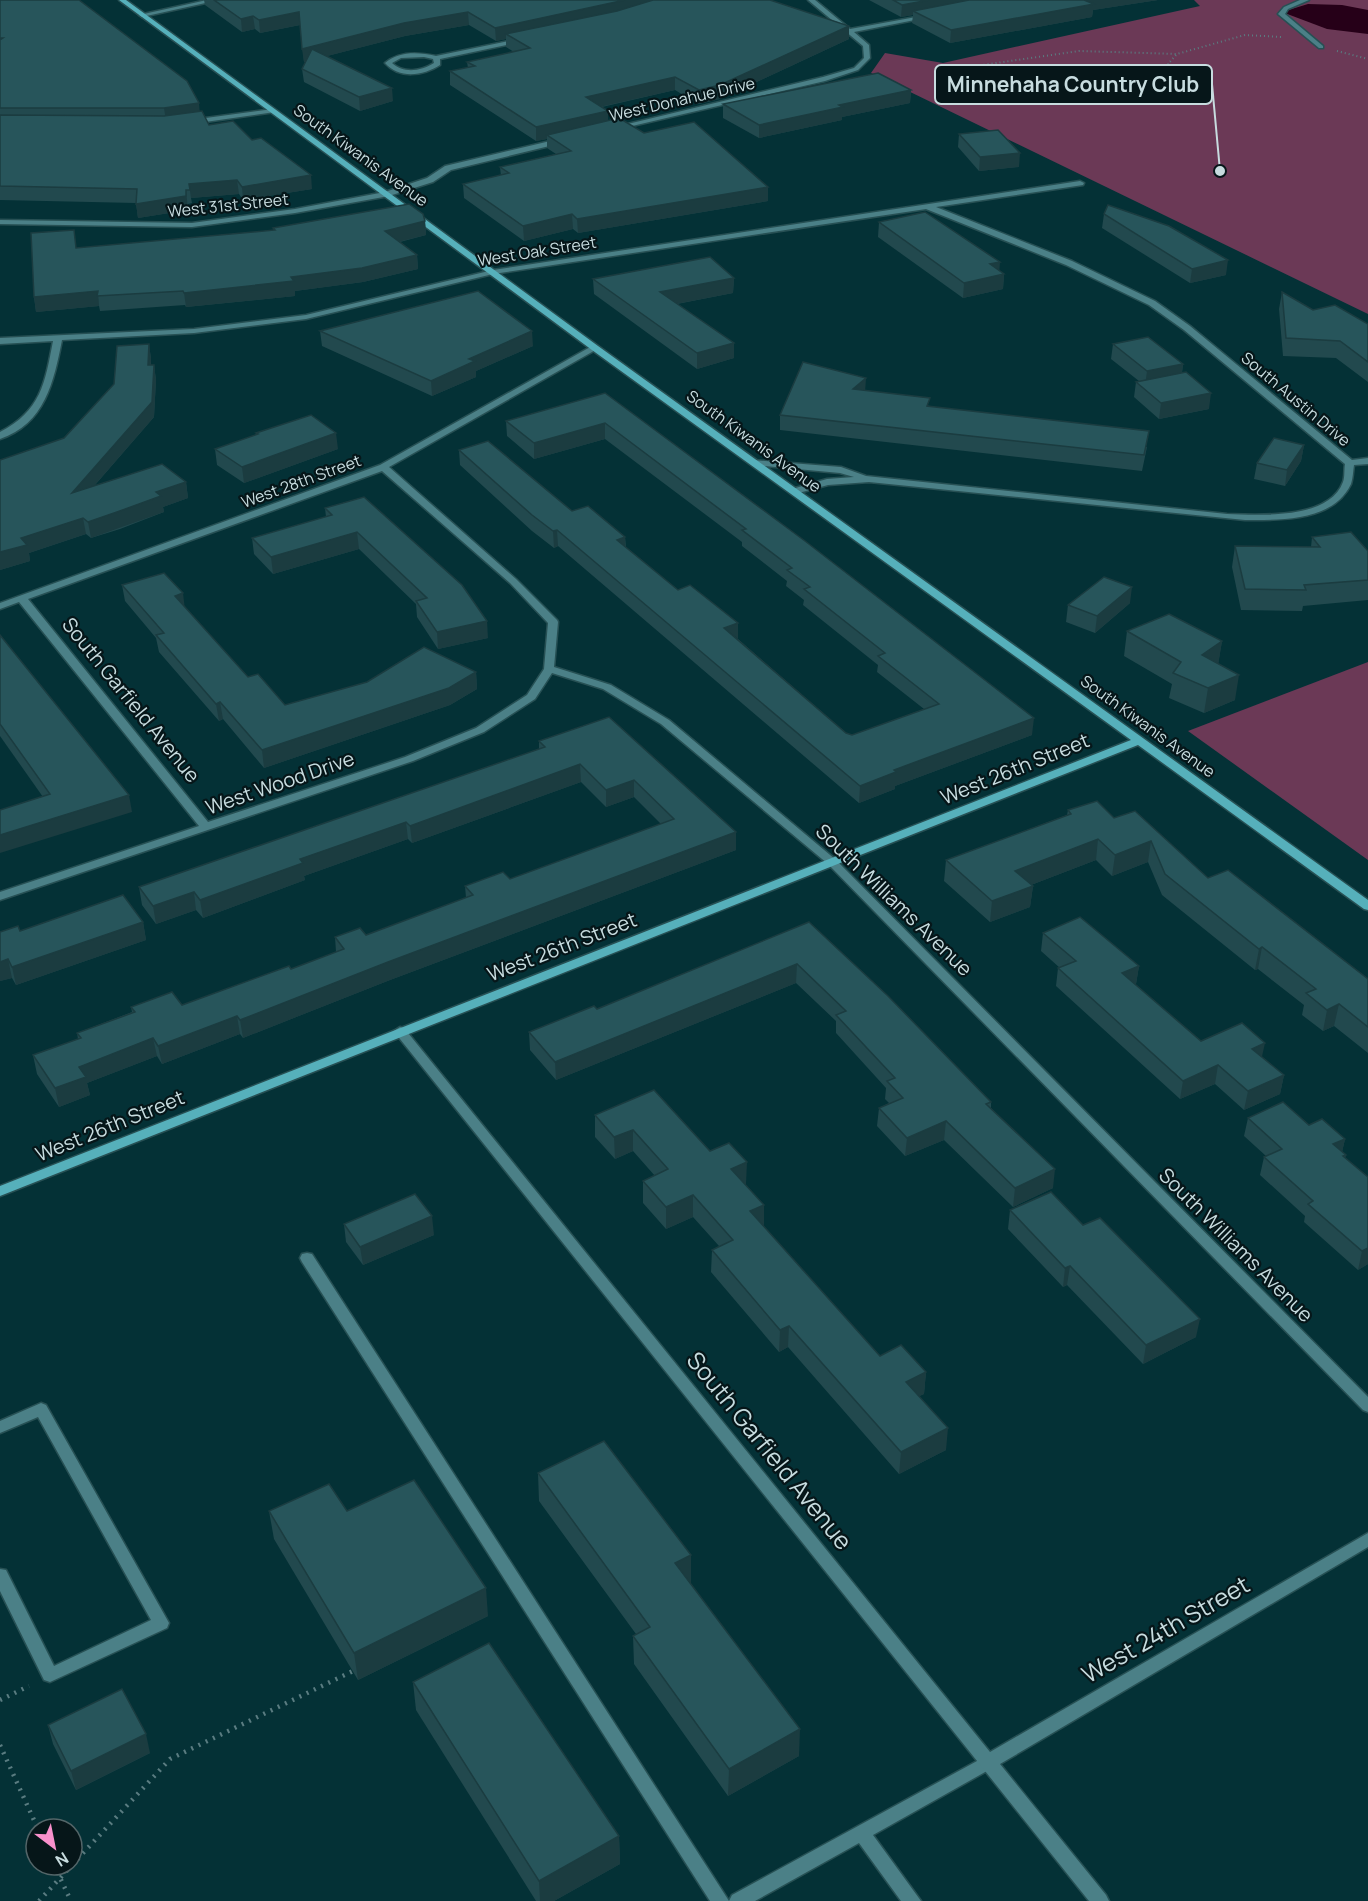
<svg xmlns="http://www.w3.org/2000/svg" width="1368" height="1901" font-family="Manrope,sans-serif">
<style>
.green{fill:#6b3956}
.water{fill:#260018}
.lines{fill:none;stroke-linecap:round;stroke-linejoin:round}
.lane-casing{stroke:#275054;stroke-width:3}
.street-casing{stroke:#275054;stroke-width:3}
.secondary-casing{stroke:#275054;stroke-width:3}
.path-far1{stroke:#5a7c81;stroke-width:2;stroke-dasharray:1 3;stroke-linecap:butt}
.path{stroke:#5a7c81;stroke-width:4.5;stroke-dasharray:2 6;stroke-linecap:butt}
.lane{fill:#4b8087;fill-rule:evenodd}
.street{fill:#4b8087;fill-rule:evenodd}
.secondary{fill:#56b0bb;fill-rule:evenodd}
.wall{fill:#22494e}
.shaded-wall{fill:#1b3c40}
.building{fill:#27555b;stroke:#1b3c40;stroke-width:1.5}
.labels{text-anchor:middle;stroke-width:4.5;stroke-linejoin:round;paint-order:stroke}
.far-street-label{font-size:16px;fill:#c7dcdf;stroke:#061619}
.street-label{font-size:20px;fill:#c7dcdf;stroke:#061619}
.near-street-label{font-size:24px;fill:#c7dcdf;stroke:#061619}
.leader{fill:none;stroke:#c7dcdf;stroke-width:2}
.callout-dot{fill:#c7dcdf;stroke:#061619;stroke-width:2}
.callout{fill:#061619;stroke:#c7dcdf;stroke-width:2}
.callout-label{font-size:21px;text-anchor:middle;font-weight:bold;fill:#c7dcdf}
</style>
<rect width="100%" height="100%" fill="#043136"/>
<g class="green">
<polygon points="1194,0 1368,0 1368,314 871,73 885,53 943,63 1200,6"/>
<polygon points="1368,662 1368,860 1188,731"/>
</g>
<polygon class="water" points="1308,4 1342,5 1368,10 1368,34 1327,29 1282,12"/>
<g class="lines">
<defs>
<g id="lane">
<polygon points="1300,0 1309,0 1288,9 1285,14 1323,46 1323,48 1319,48 1278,14 1284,7"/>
<polygon points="307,1253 312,1254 729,1901 710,1901 302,1262 300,1258 302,1254"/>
<polygon points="41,1403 46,1405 169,1623 167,1628 50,1682 44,1680 0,1591 0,1569 6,1570 54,1666 151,1620 38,1417 0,1433 0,1421"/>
<polygon points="988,1755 994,1757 996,1762 994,1767 873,1835 921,1901 901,1901 859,1843 755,1901 729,1901 732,1895"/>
</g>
<g id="street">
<polygon points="207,0 219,0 142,17 139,15"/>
<polygon points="808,0 815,0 850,29 927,15 930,17 854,32 869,45 870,58 858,70 825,81 615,130 611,128 823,77 854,68 864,58 863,46"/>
<path d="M523 38 525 39V41L440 59V65C423 76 399 79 385 63 399 51 418 52 436 56ZM424 57 433 59 434 63C421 71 404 74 392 63L401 58Z"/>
<polygon points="273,109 275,110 275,112 191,124 187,122 191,120"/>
<polygon points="563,138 566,138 566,142 451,170 433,182 389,196 295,213 192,227 0,224 0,220 192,223 295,209 385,192 427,178 445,166"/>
<path d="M1080 181 1084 183 1083 185 936 207 1072 261 1155 301 1190 326 1352 460 1368 458V464L1354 465C1353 471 1353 478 1351 484 1333 522 1280 520 1245 520L869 482 828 485 795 494 792 493V489L827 479 854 477 840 473 755 465 750 462 752 460 841 467 866 476 1227 514C1259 515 1329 520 1343 482 1345 477 1344 469 1345 464L1184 330 1149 305 1066 265 926 209 493 274 306 319 194 333 62 340C54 381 45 424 0 439V432C41 411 45 383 53 341L0 344V338L194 329 306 315 493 270Z"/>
<path d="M592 346 599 348 389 467 516 579 557 620 558 622 554 667 611 685 669 720 836 860 1368 1397V1412L1363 1410 828 864 661 724 603 689 552 673 535 699 484 732 413 761 0 900V892L199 826 19 602 0 609V603L380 465ZM382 471 510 583 548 623 544 669 527 695 476 728 405 757 208 822 28 599Z"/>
<polygon points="400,1027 404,1028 990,1752 1368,1533 1368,1547 1000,1764 1106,1895 1109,1901 1089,1901 396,1034 394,1031"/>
</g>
<polygon id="secondary" points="119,0 126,0 598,346 1368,900 1368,910 1364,909 1138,745 0,1196 0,1186 1131,740 592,350"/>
</defs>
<use href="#lane" class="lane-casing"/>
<use href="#street" class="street-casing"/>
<use href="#secondary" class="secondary-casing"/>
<g class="path-far1">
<polyline points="1337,51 1368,59"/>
<polyline points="1176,55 1168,64 1176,71"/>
<polyline points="991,96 980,82 948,70 1079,51 1177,54 1245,35 1281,37"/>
</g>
<g class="path">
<polyline points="0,1700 29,1686"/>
<polyline points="0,1745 38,1829"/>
<polyline points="54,1865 71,1901"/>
<polyline points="72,1865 170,1759 353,1671"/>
<polyline points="39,1901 72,1865"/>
</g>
<use href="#lane" class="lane"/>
<use href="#street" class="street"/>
<use href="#secondary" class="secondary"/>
</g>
<g class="wall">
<polygon points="0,0 200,111 209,125 252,140 312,189 243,200 239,194 191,198 192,203 188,204 188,210 138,218 136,203 0,200"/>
<polygon points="204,0 770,0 849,26 849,39 720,99 698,104 675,90 602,107 608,111 608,120 644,133 768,187 768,201 578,233 573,229 524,241 464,198 463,184 501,176 500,167 556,154 547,148 547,139 536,141 450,85 450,71 468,68 467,62 514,52 506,47 506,39 496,41 469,25 405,36 327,56 393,101 360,111 304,82 302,69 306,62 304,62 300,25 260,33 255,29 242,32 205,5"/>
<polygon points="869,0 1158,0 1093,10 1092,17 950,43 912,23 913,15 901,17"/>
<polygon points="911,90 910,103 842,117 842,120 759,138 723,118 723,104"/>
<polygon points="959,134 1019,167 979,171 958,147"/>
<polygon points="1104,214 1226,275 1190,283 1102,228"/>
<polygon points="425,221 426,235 400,242 417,255 418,269 363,282 295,291 295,296 186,307 185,305 100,311 99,306 36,312 34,297 77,248 274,230 273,228"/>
<polygon points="879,222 999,271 1004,274 1003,289 963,298 878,237"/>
<polygon points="734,278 733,293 677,304 734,358 697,369 594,294 593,279"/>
<polygon points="1282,292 1313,310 1368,324 1368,382 1336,358 1283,356 1279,309"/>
<polygon points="320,331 533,346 476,371 476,377 432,396 322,346"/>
<polygon points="149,344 151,359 151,365 154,365 156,380 154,417 95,485 186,482 188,498 163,507 164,512 120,529 91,538 86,534 29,553 30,561 0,570 0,460 64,438 114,384"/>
<polygon points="1113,344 1183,364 1182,373 1209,409 1159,419 1134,397 1136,382 1139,381 1111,359"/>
<polygon points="866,391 930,406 1147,447 1142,471 780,430 780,415"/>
<polygon points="605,393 1032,735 895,786 895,789 859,803 558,546 554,548 532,531 460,465 459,450 572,511 625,537 626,547 738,639 846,733 852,735 924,709 877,672 878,665 803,605 804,600 786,586 787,581 742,546 742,542 605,439 534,459 507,436 506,421"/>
<polygon points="256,433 338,449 244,483 217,465 215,449 256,435"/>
<polygon points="1304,445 1301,461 1285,486 1254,479 1257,463"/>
<polygon points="364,497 488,638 438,649 417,617 416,604 359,549 273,574 254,554 252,538 326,517 325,508"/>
<polygon points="1312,537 1368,551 1368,600 1303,606 1302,611 1241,610 1232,567 1235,546 1311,547"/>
<polygon points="122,585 184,607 248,677 285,705 476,672 477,689 450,705 264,768 223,719 219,721 159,652 156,638 125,601"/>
<polygon points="1130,603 1095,633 1066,622 1068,605"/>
<polygon points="1127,631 1222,641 1218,664 1235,700 1204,713 1169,698 1172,684 1124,656"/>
<polygon points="0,635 132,812 43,797 0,736"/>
<polygon points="609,717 736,850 390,980 243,1038 240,1034 162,1064 157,1056 87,1083 90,1095 59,1107 37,1074 33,1055 78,1039 77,1033 132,1012 131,1007 182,1005 291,969 336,952 335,937 366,935 466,898 465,886 510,879 661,824 634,797 606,807 581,782 412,843 408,839 304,876 305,880 203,918 196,910 156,924 142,905 139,887 539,749 539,741"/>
<polygon points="1068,810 1114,818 1368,979 1368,1053 1334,1026 1323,1031 1302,1015 1304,1005 1258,969 1255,970 1162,895 1148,862 1112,876 1096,860 1031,885 1033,886 1030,907 990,922 944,881 946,860 1067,815"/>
<polygon points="143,922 146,940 16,985 12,978 0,981 0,932"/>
<polygon points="809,922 991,1102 991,1108 1053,1188 1013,1207 944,1140 905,1156 877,1126 879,1108 889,1103 885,1099 886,1088 836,1033 836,1021 796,983 556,1080 530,1050 529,1032 597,1009"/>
<polygon points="1043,933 1139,966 1136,984 1135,984 1201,1041 1262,1057 1284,1075 1280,1094 1244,1110 1215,1084 1180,1099 1056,986 1058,968 1060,968 1041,951"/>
<polygon points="595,1115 710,1151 746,1184 745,1184 763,1227 880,1356 926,1372 924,1394 919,1396 946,1450 899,1474 788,1347 779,1352 711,1272 712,1250 719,1246 693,1217 666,1229 643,1203 643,1181 655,1176 633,1151 615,1159 595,1137"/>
<polygon points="1248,1118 1309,1125 1345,1139 1342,1152 1346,1155 1345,1158 1368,1177 1368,1264 1358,1270 1304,1222 1305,1216 1260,1175 1264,1157 1266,1156 1244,1136"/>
<polygon points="1010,1210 1196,1337 1143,1364 1067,1285 1063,1287 1008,1229"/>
<polygon points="344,1224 434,1235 363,1265 346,1242"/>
<polygon points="538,1473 691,1583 690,1583 799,1756 728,1796 634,1664 633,1636 636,1634 539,1501"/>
<polygon points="269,1511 347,1511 488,1616 358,1680 274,1539"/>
<polygon points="413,1682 619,1836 620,1864 554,1901 536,1901 416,1710"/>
<polygon points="48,1725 150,1753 76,1790 53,1744"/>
</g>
<g class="shaded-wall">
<polygon points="625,0 669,0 506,34 506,39 496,41 495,28"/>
<polygon points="929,0 995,0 913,11 913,15 901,17 902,5"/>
<polygon points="1083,0 1158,0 1093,10 1092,17 950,43 951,30"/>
<polygon points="299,12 300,25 260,33 259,20"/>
<polygon points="468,12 469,25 405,36 304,62 302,49 404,23"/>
<polygon points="253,16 255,29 242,32 241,19"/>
<polygon points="849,26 849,39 720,99 698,104 699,90"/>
<polygon points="675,77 675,90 586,110 586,97"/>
<polygon points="392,88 393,101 360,111 359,97"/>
<polygon points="911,90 910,103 842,117 842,120 759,138 759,125 839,105"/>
<polygon points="199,103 200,116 166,121 164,108"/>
<polygon points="608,111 608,125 547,135 547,139 536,141 536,127"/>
<polygon points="1020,153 1019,167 979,171 980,157"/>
<polygon points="311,175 312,189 243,200 242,187"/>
<polygon points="237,180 239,194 191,198 189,184"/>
<polygon points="768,187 768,201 578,233 577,219"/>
<polygon points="186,190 188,210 138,218 136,204"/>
<polygon points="572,214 573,229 524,241 523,226"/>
<polygon points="425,221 426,235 386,245 385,231"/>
<polygon points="417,255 418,269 363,282 295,291 295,296 186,307 184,293 291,277"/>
<polygon points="1228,260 1226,275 1190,283 1192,269"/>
<polygon points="1000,262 999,276 1004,274 1003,289 963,298 964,283 990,264"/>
<polygon points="734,278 733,293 660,307 660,292"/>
<polygon points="98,291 99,306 36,312 34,297"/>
<polygon points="532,331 533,346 476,371 476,377 432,396 431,381 469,359"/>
<polygon points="734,343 734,358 697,369 697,353"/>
<polygon points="149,344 151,359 150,381 148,365"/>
<polygon points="1183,364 1181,379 1145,386 1147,371"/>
<polygon points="154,365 156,380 154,417 74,509 72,493"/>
<polygon points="866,378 865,393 853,389"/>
<polygon points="1211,393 1209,409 1159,419 1161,403"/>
<polygon points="605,423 605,439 534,459 534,443"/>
<polygon points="336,433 338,449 244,483 242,467"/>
<polygon points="1304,445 1301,461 1285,486 1287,470"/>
<polygon points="186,482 188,498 163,507 164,512 91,538 88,522 156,492"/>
<polygon points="83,518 86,534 29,553 30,561 0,570 0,552 21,538"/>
<polygon points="557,530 558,546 554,548 553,531"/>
<polygon points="357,532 359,549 273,574 271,557"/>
<polygon points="625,537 626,553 617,540"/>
<polygon points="1132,587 1130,603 1095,633 1097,616"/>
<polygon points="183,593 185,610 175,596"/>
<polygon points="487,621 488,638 438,649 437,632"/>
<polygon points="738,623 738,639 724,628"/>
<polygon points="1222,641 1218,666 1202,655"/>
<polygon points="476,672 477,689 450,705 264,768 262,750"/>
<polygon points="1239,675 1235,700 1204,713 1208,688"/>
<polygon points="220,702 223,719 219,721 216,704"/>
<polygon points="1034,718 1032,735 895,786 895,789 859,803 860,786 894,770"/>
<polygon points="580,764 581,782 412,843 410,826"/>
<polygon points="634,780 634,797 606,807 606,790"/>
<polygon points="129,795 132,812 0,853 0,835"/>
<polygon points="406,822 408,839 304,876 305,880 203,918 200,900 300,859"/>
<polygon points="736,832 736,850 390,980 243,1038 240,1020 388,962"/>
<polygon points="1098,839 1096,860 1013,892 1015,871"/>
<polygon points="1151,841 1148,862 1112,876 1115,855"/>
<polygon points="1033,886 1030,907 990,922 992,901"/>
<polygon points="194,892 196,910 156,924 153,906"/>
<polygon points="143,922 146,940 16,985 12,967"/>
<polygon points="1262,947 1258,969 1255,970 1259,949"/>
<polygon points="8,959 12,978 0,981 0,962"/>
<polygon points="797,964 796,983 556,1080 555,1062"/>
<polygon points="1139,966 1136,984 1119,991 1122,973"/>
<polygon points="1339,1004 1334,1026 1323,1031 1327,1010"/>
<polygon points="237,1016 240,1034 162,1064 158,1046"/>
<polygon points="153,1038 157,1056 87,1083 90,1095 59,1107 55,1088 79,1067"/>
<polygon points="1265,1043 1261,1061 1252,1049"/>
<polygon points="1218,1065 1215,1084 1180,1099 1183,1081"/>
<polygon points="1284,1075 1280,1094 1244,1110 1248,1091"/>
<polygon points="946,1121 944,1140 905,1156 907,1138"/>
<polygon points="633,1130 633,1151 615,1159 614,1137"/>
<polygon points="1345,1139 1341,1157 1333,1144"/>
<polygon points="747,1162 746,1184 731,1191 731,1169"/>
<polygon points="1055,1169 1053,1188 1013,1207 1015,1188"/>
<polygon points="693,1195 693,1217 666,1229 666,1207"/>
<polygon points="764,1205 764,1226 750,1211"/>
<polygon points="432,1216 434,1235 363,1265 360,1247"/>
<polygon points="1368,1248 1368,1264 1358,1270 1362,1251"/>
<polygon points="1070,1266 1067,1285 1063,1287 1065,1268"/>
<polygon points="1200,1319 1196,1337 1143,1364 1146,1345"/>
<polygon points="789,1326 788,1347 779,1352 780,1330"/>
<polygon points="926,1372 924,1394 904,1404 906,1382"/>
<polygon points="948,1428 946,1450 899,1474 901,1452"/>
<polygon points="691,1555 691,1583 675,1591 675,1563"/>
<polygon points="486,1588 488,1616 358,1680 354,1653"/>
<polygon points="800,1729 799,1756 728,1796 729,1769"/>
<polygon points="146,1734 150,1753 76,1790 71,1771"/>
<polygon points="619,1836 620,1864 554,1901 540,1901 539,1881"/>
</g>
<g class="building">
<polygon points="0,0 79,0 187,81 199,103 164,108 0,108 0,40 3,38 0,38"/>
<polygon points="214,0 625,0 495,28 468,12 404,23 302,49 299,12 259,20 253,16 241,19"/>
<polygon points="653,0 770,0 849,26 720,85 699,90 675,77 586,97 608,111 536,127 450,71 475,66 467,62 530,48 506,34 617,11"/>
<polygon points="893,0 929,0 902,5"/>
<polygon points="969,0 1084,0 1094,4 951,30 913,11"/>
<polygon points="312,49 392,88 359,97 302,69"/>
<polygon points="878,73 911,90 839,105 843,107 759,125 723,104"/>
<polygon points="202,111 209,125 233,121 252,140 261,138 311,175 242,187 237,180 189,184 190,190 186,190 186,196 136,204 137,189 0,186 0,115 164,116"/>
<polygon points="619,118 644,133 694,122 768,187 577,219 572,214 523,226 463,184 509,173 500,167 571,151 547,135"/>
<polygon points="998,130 1020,153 980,157 959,134"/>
<polygon points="409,204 423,214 425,221 385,231 417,255 362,268 291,277 294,281 184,293 183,291 97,296 98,291 34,297 31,233 74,230 76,248 275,230 273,228"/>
<polygon points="1108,205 1169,226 1228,260 1192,269 1104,214"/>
<polygon points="925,212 1000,262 990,264 1004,274 964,283 879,222"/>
<polygon points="710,257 734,278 660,292 734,343 697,353 593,279"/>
<polygon points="478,291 532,331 469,359 475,361 431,381 320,331"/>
<polygon points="1282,292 1313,310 1335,305 1368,324 1368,362 1340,341 1286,338"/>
<polygon points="1148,337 1183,364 1147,371 1113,344"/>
<polygon points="149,344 148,365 154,365 152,402 72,493 162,464 186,482 156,492 161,496 117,512 88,522 83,518 21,538 27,545 0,552 0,460 64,438 114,384 117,346"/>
<polygon points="803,362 866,378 853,389 930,398 927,406 1149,431 1144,455 780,415"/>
<polygon points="1186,372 1211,393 1161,403 1136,382"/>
<polygon points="605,393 805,541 1034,718 894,770 896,772 860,786 557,530 553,531 532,515 459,450 488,441 572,511 588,506 625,537 617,540 678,590 690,585 738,623 724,628 846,733 852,735 939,704 878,656 885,653 804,589 810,587 787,570 792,568 742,530 746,529 605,423 534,443 506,421"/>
<polygon points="311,415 336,433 242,467 215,449 258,434 256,433"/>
<polygon points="1274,438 1304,445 1287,470 1257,463"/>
<polygon points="364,497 462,585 487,621 437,632 416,601 427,598 357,532 271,557 252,538 332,515 325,508"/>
<polygon points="1351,532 1368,551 1368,580 1304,585 1306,590 1245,589 1235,546 1320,547 1312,537"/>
<polygon points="164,573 183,593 175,596 248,677 258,674 285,705 367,682 424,647 476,672 449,688 262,750 220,702 216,704 156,635 164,633 122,585"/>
<polygon points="1104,577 1132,587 1097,616 1068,605"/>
<polygon points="1169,614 1222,641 1202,655 1239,675 1208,688 1173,673 1181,662 1127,631"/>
<polygon points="0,635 129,795 0,835 0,810 50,794 0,724"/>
<polygon points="609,717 736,832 388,962 240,1020 237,1016 158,1046 153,1038 79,1067 86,1077 55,1088 33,1055 81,1038 77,1033 135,1012 131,1007 172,992 182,1005 289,966 291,969 344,949 335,937 360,928 366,935 473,895 465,886 503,872 510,879 674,819 634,780 606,790 580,764 410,826 406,822 300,859 303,863 200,900 194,892 153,906 139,887 545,747 539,741"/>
<polygon points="1097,801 1114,818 1135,811 1208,878 1228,870 1368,979 1368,1027 1339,1004 1327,1010 1306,993 1316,989 1262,947 1259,949 1165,874 1151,841 1115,855 1098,839 1015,871 1033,886 992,901 946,860 1071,814 1068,810"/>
<polygon points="123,895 143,922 12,967 8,959 0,962 0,932 18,926 20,931"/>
<polygon points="1080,917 1139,966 1122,973 1201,1041 1242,1023 1265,1043 1252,1049 1284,1075 1248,1091 1218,1065 1183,1081 1058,968 1076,961 1043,933"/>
<polygon points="809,922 888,996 991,1102 986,1104 1055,1169 1015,1188 946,1121 907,1138 879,1108 903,1098 887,1081 895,1078 836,1015 846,1011 797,964 555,1062 529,1032 594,1006 597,1009"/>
<polygon points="654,1090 710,1151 729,1143 747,1162 731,1169 764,1205 750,1211 880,1356 901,1345 926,1372 906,1382 948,1428 901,1452 789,1326 780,1330 712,1250 733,1240 693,1195 666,1207 643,1181 668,1169 633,1130 614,1137 595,1115"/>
<polygon points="1283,1102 1309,1125 1322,1119 1345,1139 1333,1144 1346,1155 1343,1156 1368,1177 1368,1248 1362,1251 1308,1204 1313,1201 1264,1157 1282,1149 1248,1118"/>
<polygon points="1051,1192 1083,1225 1100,1218 1200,1319 1146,1345 1070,1266 1065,1268 1010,1210"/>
<polygon points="415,1194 432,1216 360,1247 344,1224"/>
<polygon points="604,1441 691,1555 675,1563 800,1729 729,1769 633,1636 650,1627 538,1473"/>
<polygon points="414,1480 486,1588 354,1653 269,1511 329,1484 347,1511"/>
<polygon points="489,1643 619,1836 539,1881 413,1682"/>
<polygon points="122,1689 146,1734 71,1771 48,1725"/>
</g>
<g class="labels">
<g class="far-street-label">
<text transform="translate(682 99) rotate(-13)" y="6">West Donahue Drive</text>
<text transform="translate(361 155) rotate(36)" y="6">South Kiwanis Avenue</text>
<text transform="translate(228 205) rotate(-6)" y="6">West 31st Street</text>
<text transform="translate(537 251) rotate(-9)" y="6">West Oak Street</text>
<text transform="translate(1296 399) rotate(40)" y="6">South Austin Drive</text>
<text transform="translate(754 441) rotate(36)" y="6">South Kiwanis Avenue</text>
<text transform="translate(301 481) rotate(-20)" y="6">West 28th Street</text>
<text transform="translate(1148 726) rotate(36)" y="6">South Kiwanis Avenue</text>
</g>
<g class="street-label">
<text transform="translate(131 700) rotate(51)" y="7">South Garfield Avenue</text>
<text transform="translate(1015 769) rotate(-22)" y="7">West 26th Street</text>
<text transform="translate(280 783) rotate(-19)" y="7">West Wood Drive</text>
<text transform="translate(894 900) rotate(44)" y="7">South Williams Avenue</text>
<text transform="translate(562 947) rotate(-21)" y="7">West 26th Street</text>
<text transform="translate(110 1126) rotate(-22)" y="7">West 26th Street</text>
<text transform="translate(1236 1245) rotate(45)" y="7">South Williams Avenue</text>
</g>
<g class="near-street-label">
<text transform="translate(769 1451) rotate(51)" y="8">South Garfield Avenue</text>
<text transform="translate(1166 1630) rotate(-30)" y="8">West 24th Street</text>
</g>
</g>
<path class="leader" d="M1220 171L1212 84"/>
<circle class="callout-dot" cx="1220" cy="171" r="6"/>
<rect class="callout" x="935" y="65" width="277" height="39" rx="6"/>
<g class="callout-label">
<text x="1073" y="92">Minnehaha Country Club</text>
</g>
<g transform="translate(54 1847) rotate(148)"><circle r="28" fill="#061619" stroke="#536568" stroke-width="1.5"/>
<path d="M0-4.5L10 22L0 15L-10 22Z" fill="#f890cb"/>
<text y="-9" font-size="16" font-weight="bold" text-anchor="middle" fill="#c7dcdf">N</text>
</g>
</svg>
